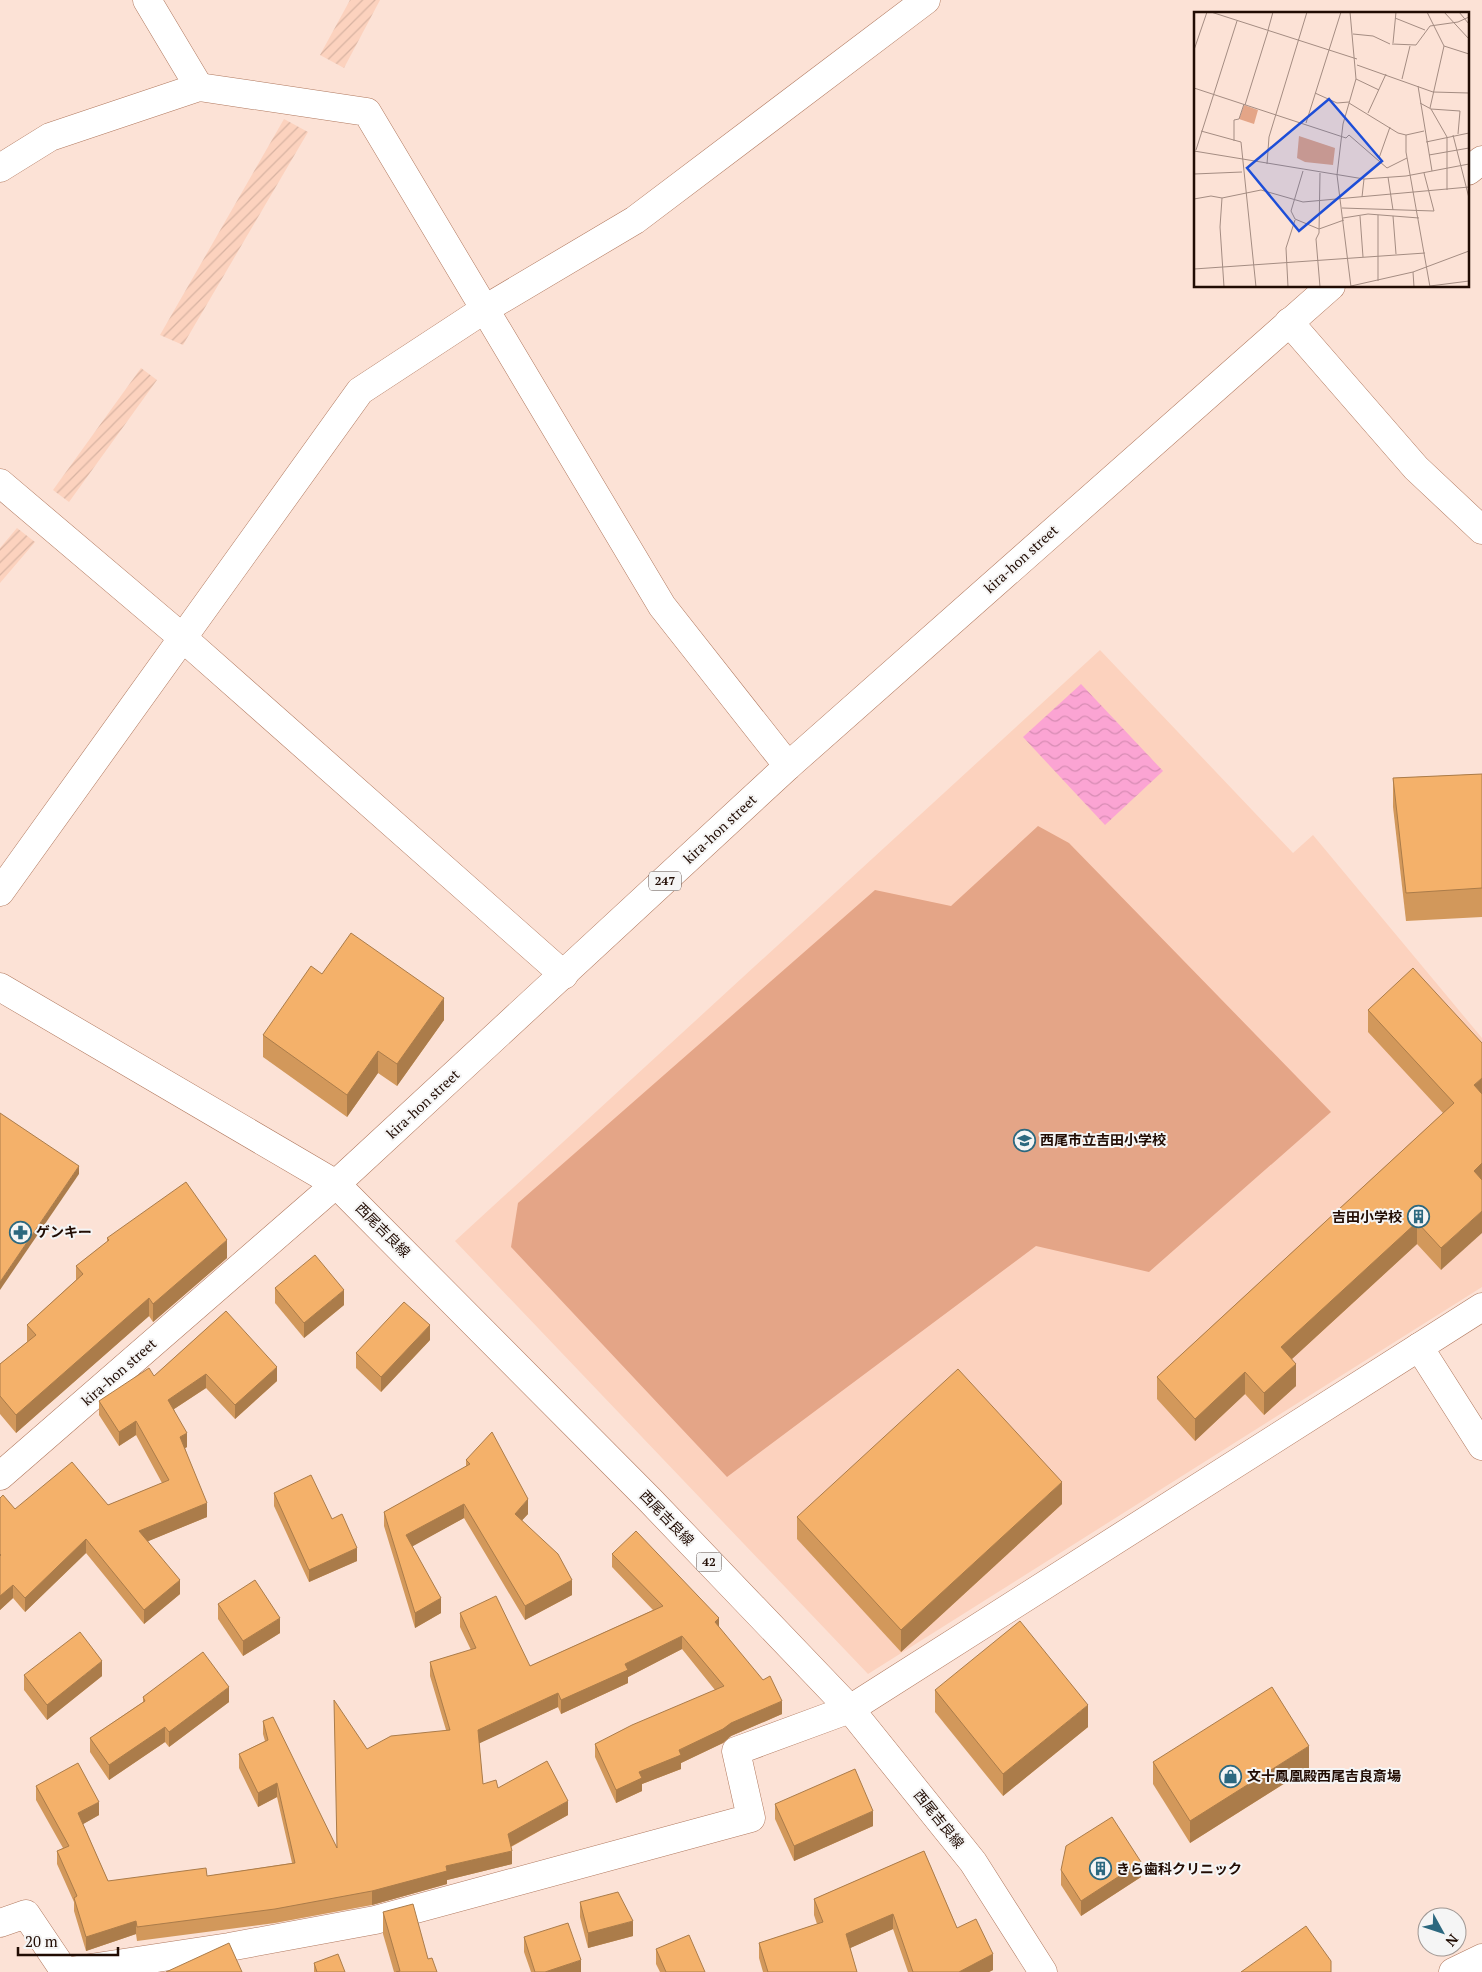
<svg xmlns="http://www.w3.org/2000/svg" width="1482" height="1972" font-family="'PT Serif','Noto Sans JP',serif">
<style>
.built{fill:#fcd2be}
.industrial{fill:url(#industrial-furrows)}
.park{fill:#e4a587}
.water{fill:url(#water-waves)}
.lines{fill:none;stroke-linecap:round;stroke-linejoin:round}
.minor-casing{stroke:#b0785e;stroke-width:29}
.major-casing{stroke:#b0785e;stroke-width:29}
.highway-casing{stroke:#b0785e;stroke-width:29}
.minor{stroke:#fff;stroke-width:28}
.major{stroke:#fff;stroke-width:28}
.highway{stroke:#fff;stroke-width:28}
.wall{fill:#d2985b}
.shaded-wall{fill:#ab7c4a}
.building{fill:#f4b16a;stroke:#ab7c4a}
.labels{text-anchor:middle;stroke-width:4;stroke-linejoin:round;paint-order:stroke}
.shield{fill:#f5f5f5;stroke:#61524c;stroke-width:1}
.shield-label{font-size:12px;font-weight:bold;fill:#210c03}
.street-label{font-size:14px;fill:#210c03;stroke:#f5f5f5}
.poi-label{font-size:14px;font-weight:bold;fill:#210c03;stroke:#f5f5f5;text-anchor:start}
.inset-road{fill:none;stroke:#a48c82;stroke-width:1}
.view{fill:#1d4ed8;fill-opacity:0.15;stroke:#1d4ed8;stroke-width:2.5}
.inset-edge{fill:none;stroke:#210c03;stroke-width:2.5}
</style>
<defs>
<pattern id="industrial-furrows" width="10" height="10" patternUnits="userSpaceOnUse" patternTransform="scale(1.25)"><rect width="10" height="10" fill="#fcd2be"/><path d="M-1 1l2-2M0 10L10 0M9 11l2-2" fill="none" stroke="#d8b3a2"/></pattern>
<pattern id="water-waves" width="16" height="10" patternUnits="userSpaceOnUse" patternTransform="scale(1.25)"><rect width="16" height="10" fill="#fba4d3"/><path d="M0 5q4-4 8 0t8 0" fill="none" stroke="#d78cb4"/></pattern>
</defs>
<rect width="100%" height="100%" fill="#fce2d6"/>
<polygon class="built" points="1100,650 1293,853 1313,835 1482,1038 1482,1287 868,1674 455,1241"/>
<g class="industrial">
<polygon points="350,0 380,0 344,68 320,55"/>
<polygon points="284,119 308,132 183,345 160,335"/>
<polygon points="141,368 157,380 69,502 53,490"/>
<polygon points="17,528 35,542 0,583 0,548"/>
</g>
<polygon class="park" points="1038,826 1069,843 1331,1112 1149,1272 1036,1246 727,1477 511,1247 518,1203 875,890 951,906"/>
<polygon class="water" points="1081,684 1163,771 1105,825 1023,737"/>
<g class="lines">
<defs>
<g id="minor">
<polyline points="147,0 199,87"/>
<polyline points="0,168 50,137 199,87 367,112 662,606 788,766"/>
<polyline points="1289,322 1416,468 1482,530"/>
<polyline points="0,483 184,639 564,975"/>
<polyline points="0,892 360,391 485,309 635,220 926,0"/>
<polyline points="0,987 336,1184"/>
<polyline points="1419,1347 1482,1446"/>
<polyline points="0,1923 26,1914 65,1972"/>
<polyline points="64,1972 229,1947 375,1920 751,1818 736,1751 850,1709 1482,1307"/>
<polyline points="1453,1972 1482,1958"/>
</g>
<polyline id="major" points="336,1184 650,1500 850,1709 973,1862 1043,1972"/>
<g id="highway">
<polyline points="1468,171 1482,160"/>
<polyline points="0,1476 336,1184 788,766 1331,286"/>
</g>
</defs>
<use href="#minor" class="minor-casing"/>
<use href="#major" class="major-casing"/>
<use href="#highway" class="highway-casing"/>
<use href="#minor" class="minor"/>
<use href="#major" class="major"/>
<use href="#highway" class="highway"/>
</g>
<g class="wall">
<polygon points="1482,774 1482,917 1406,921 1393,807 1393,778"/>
<polygon points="322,974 444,1020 397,1086 378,1073 347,1117 263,1057 263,1035"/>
<polygon points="1368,1010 1482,1043 1441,1270 1417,1244 1292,1359 1296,1386 1264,1415 1245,1394 1195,1441 1157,1399 1157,1377 1443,1113 1368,1032"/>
<polygon points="107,1238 227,1258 153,1322 149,1316 16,1433 0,1414 0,1364 27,1342 27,1325 76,1280 76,1266 107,1242"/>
<polygon points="275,1288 344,1305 304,1338 275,1303"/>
<polygon points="226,1311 277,1381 235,1419 206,1388 174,1409 187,1447 185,1448 207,1517 148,1541 180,1594 144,1624 86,1553 25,1612 13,1598 0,1610 0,1498 15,1509 108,1505 162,1483 136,1435 119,1446 99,1415 99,1401 154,1376"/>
<polygon points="430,1340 381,1392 356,1368 356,1353"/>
<polygon points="466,1460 528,1514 522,1520 572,1595 525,1620 464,1518 412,1546 441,1613 415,1628 384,1526 384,1512 466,1467"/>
<polygon points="274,1493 357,1561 309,1582 274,1506"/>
<polygon points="1062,1504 901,1652 797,1539 797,1517"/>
<polygon points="612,1554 719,1627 782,1714 731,1736 723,1743 681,1763 681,1769 642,1784 642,1791 616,1803 595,1757 595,1744 715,1690 682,1649 628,1677 628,1683 561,1714 558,1707 479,1743 483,1784 498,1788 568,1815 511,1847 512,1864 447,1880 447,1884 372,1905 275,1923 137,1941 136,1934 86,1951 74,1911 74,1902 57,1864 57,1851 63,1848 36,1800 36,1786 99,1815 83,1824 108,1881 207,1876 292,1863 277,1797 258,1807 239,1768 239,1754 265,1741 263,1734 263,1721 337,1847 367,1749 446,1730 430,1676 430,1662 471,1650 460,1627 460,1613 530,1666 653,1610 612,1567"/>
<polygon points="218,1604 280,1633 243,1656 218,1619"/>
<polygon points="24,1675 102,1676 47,1720 24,1690"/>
<polygon points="935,1690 1088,1727 1003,1796 935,1712"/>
<polygon points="143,1697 229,1702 169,1747 165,1742 109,1780 90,1752 90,1738 143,1702"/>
<polygon points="1153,1762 1309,1768 1190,1843 1153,1784"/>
<polygon points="775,1804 873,1826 794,1861 775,1819"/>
<polygon points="924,1851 957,1928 993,1970 989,1972 908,1972 893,1929 850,1948 857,1972 763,1972 759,1958 759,1943 817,1924 814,1915 814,1899"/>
<polygon points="1061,1870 1141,1877 1081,1916 1061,1885"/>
<polygon points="580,1902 633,1936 588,1948 580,1917"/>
<polygon points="383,1912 428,1959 437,1972 394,1972 383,1934"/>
<polygon points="524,1937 581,1972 531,1972 524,1952"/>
<polygon points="656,1949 705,1972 660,1972 656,1964"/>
<polygon points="314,1963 345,1972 314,1972"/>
</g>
<g class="shaded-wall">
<polygon points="444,998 444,1020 397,1086 397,1064"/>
<polygon points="378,1051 378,1073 347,1117 347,1095"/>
<polygon points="1482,1078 1482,1100 1474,1085"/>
<polygon points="1482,1163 1482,1185 1474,1171"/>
<polygon points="79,1166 79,1174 0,1290 0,1282"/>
<polygon points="1482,1211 1482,1233 1441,1270 1441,1248"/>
<polygon points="1417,1222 1417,1244 1281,1369 1281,1347"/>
<polygon points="227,1240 227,1258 153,1322 153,1304"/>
<polygon points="344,1290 344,1305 304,1338 304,1323"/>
<polygon points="149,1298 149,1316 16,1433 16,1415"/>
<polygon points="430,1325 430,1340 381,1392 381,1377"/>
<polygon points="1296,1364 1296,1386 1264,1415 1264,1393"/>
<polygon points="277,1367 277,1381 235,1419 235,1405"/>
<polygon points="1245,1372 1245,1394 1195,1441 1195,1419"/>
<polygon points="206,1374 206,1388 168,1413 168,1400"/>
<polygon points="136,1421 136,1435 119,1446 119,1432"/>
<polygon points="187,1433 187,1447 180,1451 180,1437"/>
<polygon points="1062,1482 1062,1504 901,1652 901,1630"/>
<polygon points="528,1499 528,1514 515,1528 515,1514"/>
<polygon points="207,1503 207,1517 139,1545 139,1531"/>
<polygon points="464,1504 464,1518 406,1550 406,1535"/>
<polygon points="86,1539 86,1553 25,1612 25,1598"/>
<polygon points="357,1548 357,1561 309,1582 309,1570"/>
<polygon points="180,1580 180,1594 144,1624 144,1610"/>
<polygon points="572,1580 572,1595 525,1620 525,1606"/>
<polygon points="13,1585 13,1598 0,1610 0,1596"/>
<polygon points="441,1598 441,1613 415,1628 415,1613"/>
<polygon points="280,1618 280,1633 243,1656 243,1641"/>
<polygon points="719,1618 719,1632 715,1622"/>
<polygon points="682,1636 682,1649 628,1677 628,1683 561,1714 561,1700 625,1664"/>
<polygon points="102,1661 102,1676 47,1720 47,1705"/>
<polygon points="229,1687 229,1702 169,1747 169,1732"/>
<polygon points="558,1693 558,1707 478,1744 478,1730"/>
<polygon points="782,1701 782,1714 731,1736 723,1743 681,1763 681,1769 642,1784 642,1791 616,1803 616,1790 639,1772 731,1723"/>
<polygon points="1088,1705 1088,1727 1003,1796 1003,1774"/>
<polygon points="165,1727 165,1742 109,1780 109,1765"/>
<polygon points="1309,1746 1309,1768 1190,1843 1190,1821"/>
<polygon points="277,1783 277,1797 258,1807 258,1793"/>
<polygon points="568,1801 568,1815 508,1848 508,1834"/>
<polygon points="99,1802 99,1815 78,1827 78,1813"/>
<polygon points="873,1811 873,1826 794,1861 794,1846"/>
<polygon points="512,1851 512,1864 447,1880 447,1884 372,1905 372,1891 446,1866"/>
<polygon points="1141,1862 1141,1877 1081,1916 1081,1901"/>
<polygon points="893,1914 893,1929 846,1950 846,1934"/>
<polygon points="136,1921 136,1934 86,1951 86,1937"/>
<polygon points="633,1921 633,1936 588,1948 588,1933"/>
<polygon points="993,1954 993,1970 989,1972 959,1972"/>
<polygon points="581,1960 581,1972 545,1972"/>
</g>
<g class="building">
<polygon points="1482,774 1482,888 1406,893 1393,778"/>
<polygon points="351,933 444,998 397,1064 378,1051 347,1095 263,1035 311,966 322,974"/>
<polygon points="1413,968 1482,1043 1482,1078 1474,1085 1482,1094 1482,1163 1474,1171 1482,1180 1482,1211 1441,1248 1417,1222 1281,1347 1296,1364 1264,1393 1245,1372 1195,1419 1157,1377 1454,1103 1368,1010"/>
<polygon points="0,1113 79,1166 0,1282"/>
<polygon points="186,1182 227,1240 153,1304 149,1298 16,1415 0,1396 0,1364 36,1335 27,1325 83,1274 76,1266 109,1240 107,1238"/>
<polygon points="315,1255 344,1290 304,1323 275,1288"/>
<polygon points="404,1302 430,1325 381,1377 356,1353"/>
<polygon points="226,1311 277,1367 235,1405 206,1374 168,1400 187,1433 180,1437 207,1503 139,1531 180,1580 144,1610 86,1539 25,1598 13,1585 0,1596 0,1556 1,1555 0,1554 0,1498 3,1495 15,1509 72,1462 108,1505 169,1480 136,1421 119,1432 99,1401 149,1368 154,1376"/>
<polygon points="958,1369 1062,1482 901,1630 797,1517"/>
<polygon points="492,1432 528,1499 515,1514 558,1554 572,1580 525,1606 464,1504 406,1535 441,1598 415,1613 384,1512 470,1464 466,1460"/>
<polygon points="311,1475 332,1519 342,1514 357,1548 309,1570 274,1493"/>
<polygon points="636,1531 719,1618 715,1622 763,1680 770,1676 782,1701 731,1723 723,1729 679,1750 681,1755 639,1772 642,1778 616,1790 595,1744 632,1725 724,1686 682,1636 625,1664 628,1670 561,1700 558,1693 478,1730 483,1784 496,1780 498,1788 547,1761 568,1801 508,1834 512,1851 446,1866 447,1871 372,1891 275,1909 137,1927 136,1921 86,1937 74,1898 77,1896 57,1851 69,1846 36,1786 78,1763 99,1802 78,1813 108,1881 206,1868 207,1876 295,1863 277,1783 258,1793 239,1754 268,1740 263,1721 273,1717 337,1848 334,1700 367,1749 391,1736 450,1730 430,1662 476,1648 460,1613 496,1596 530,1666 663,1606 612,1554"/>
<polygon points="255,1580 280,1618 243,1641 218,1604"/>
<polygon points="1020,1621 1088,1705 1003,1774 935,1690"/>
<polygon points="80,1632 102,1661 47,1705 24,1675"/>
<polygon points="203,1652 229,1687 169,1732 165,1727 109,1765 90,1738 145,1701 143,1697"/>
<polygon points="1272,1687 1309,1746 1190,1821 1153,1762"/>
<polygon points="855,1769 873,1811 794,1846 775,1804"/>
<polygon points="1112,1817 1141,1862 1081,1901 1061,1870 1066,1846"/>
<polygon points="924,1851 957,1928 976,1919 993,1954 959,1972 913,1972 893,1914 846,1934 857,1972 768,1972 759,1943 823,1922 814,1899"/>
<polygon points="618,1892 633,1921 588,1933 580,1902"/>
<polygon points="413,1904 428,1959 432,1958 437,1972 396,1972 400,1971 383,1912"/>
<polygon points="568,1923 581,1960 545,1972 535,1972 524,1937"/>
<polygon points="1306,1926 1331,1961 1331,1972 1241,1972"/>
<polygon points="689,1935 705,1972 666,1972 656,1949"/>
<polygon points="229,1943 242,1972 166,1972"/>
<polygon points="338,1954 345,1972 317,1972 314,1963"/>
</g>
<defs>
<symbol id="school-ring" viewBox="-11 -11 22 22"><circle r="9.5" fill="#f5f5f5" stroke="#2c687f" stroke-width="1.5"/><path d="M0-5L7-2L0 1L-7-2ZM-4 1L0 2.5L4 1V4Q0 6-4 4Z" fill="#2c687f"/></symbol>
<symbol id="building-ring" viewBox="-11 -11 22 22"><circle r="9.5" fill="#f5f5f5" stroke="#2c687f" stroke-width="1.5"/><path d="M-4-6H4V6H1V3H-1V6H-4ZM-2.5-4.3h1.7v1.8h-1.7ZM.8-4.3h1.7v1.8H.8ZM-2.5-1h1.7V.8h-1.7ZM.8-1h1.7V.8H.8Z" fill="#2c687f"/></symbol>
<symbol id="pharmacy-ring" viewBox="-11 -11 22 22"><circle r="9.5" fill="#f5f5f5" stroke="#2c687f" stroke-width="1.5"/><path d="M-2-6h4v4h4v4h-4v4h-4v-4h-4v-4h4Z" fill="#2c687f"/></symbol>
<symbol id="shop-ring" viewBox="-11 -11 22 22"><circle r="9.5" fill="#f5f5f5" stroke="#2c687f" stroke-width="1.5"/><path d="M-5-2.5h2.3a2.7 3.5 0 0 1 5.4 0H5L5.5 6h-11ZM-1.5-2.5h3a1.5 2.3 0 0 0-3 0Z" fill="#2c687f"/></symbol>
</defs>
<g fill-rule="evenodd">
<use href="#school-ring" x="1012" y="1128" width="25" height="25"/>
<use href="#building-ring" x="1406" y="1204" width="25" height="25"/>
<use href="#pharmacy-ring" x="8" y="1220" width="25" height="25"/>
<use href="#shop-ring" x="1218" y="1764" width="25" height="25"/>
<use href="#building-ring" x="1088" y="1856" width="25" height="25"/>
</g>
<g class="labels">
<g class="shield">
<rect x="649" y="871.5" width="32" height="19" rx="4"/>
<rect x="696.5" y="1552.5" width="25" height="19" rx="4"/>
</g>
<g class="shield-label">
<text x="665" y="885">247</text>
<text x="709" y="1566">42</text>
</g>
<g class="street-label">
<text transform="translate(1021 559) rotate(-42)" y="5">kira-hon street</text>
<text transform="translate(720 829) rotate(-43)" y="5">kira-hon street</text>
<text transform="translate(423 1104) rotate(-43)" y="5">kira-hon street</text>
<text transform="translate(383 1230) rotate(45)" y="5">西尾吉良線</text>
<text transform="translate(119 1372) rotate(-41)" y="5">kira-hon street</text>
<text transform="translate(667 1518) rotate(46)" y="5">西尾吉良線</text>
<text transform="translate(939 1819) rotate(51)" y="5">西尾吉良線</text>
</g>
<g class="poi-label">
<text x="1040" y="1145">西尾市立吉田小学校</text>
<text x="1402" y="1222" text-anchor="end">吉田小学校</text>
<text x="36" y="1237">ゲンキー</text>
<text x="1247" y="1781">文十鳳凰殿西尾吉良斎場</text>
<text x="1116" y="1874">きら歯科クリニック</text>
</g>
</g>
<g transform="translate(1194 12)">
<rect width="275" height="275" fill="#fce2d6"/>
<path d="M50 93 64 98 60 112 45 107ZM105 124 141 136 139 153 111 150 103 146Z" fill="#e4a587"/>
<path class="inset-road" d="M17 0 163 47M233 0 250 34 236 96M250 0 275 27M265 0 275 12M201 6 231 18M74 18 79 0M159 22 179 24 196 32M199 31 202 0M198 32 222 33 236 14 264 10 275 5M250 34 275 42M0 38 13 0M163 53 239 80 275 81M162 67 185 78M208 67 216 34M224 74 238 159M0 76 152 126 155 123 193 156 213 146M121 81 143 91 155 90M155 91 204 121 212 123 230 119M226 91 237 97 253 125V178M51 93 74 19M237 97 266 99 264 122M174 101 192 62M112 111 147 0M7 119 47 130 62 275M212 123V140L236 275M259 123 275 186M40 129V108L45 107 50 92M232 130 275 121M2 138 43 9M0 139 170 167 212 164 275 152M235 143 275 136M185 146 196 115M73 152 75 125 113 0M109 159 97 199 101 207 125 217 150 208M126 161 125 221 122 227 126 275M0 162 48 160M143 163 157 275M143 163 149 112 162 67 156 0M194 165 199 198M168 185 170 167M28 186 26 215 30 275M0 187 17 184 28 186 67 178 109 190 275 175M148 196 240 199 230 161M166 204 169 245M199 204 202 242M149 206 174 202 225 206M0 257 231 241M219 260 220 275M184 269V203M157 274 219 260 275 239M236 274 275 269M94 275 92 236 101 208"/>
<path class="view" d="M135 87 188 149 105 219 53 156Z"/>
<rect width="275" height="275" class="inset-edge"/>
</g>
<g transform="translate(1442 1932) rotate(130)"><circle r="24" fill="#f5f5f5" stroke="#a09894"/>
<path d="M0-4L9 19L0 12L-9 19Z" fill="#2c687f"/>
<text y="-8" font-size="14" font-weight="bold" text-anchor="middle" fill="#210c03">N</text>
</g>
<path d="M18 1947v8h100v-8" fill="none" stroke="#210c03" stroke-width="2.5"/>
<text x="25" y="1947" font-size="15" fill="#210c03" stroke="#f5f5f5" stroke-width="4" paint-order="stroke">20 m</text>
</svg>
